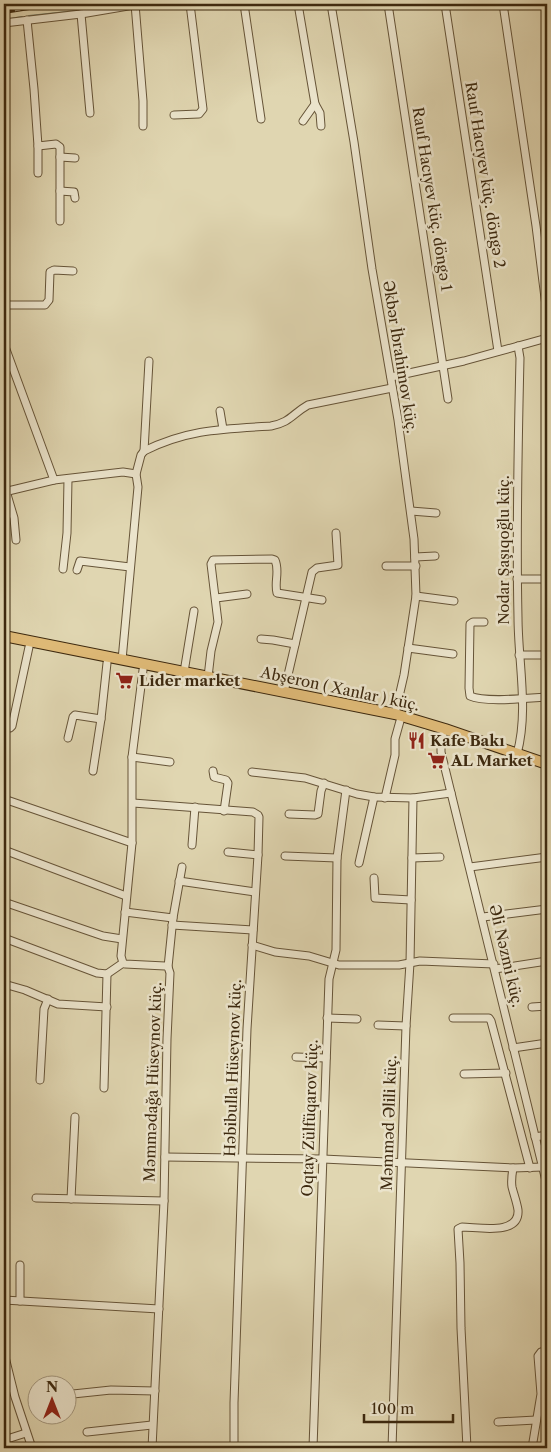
<svg xmlns="http://www.w3.org/2000/svg" width="551" height="1452" font-family="'Libre Caslon Text',serif">
<style>
.lines{fill:none;stroke-linecap:round;stroke-linejoin:round}
.stream{stroke:#717f6c;stroke-width:2}
.street-casing{stroke:#665438;stroke-width:9}
.primary-casing{stroke:#3d290f;stroke-width:12}
.street{stroke:#ebe4cc;stroke-width:7}
.primary{stroke:#e0bb78;stroke-width:10}
.rail-casing{stroke:#3d290f;stroke-width:4}
.rail{stroke:#ebe4cc;stroke-width:2;stroke-dasharray:5.5;stroke-linecap:butt}
.labels{text-anchor:middle;stroke-width:5;stroke-linejoin:round;paint-order:stroke}
.street-label{font-size:15px;fill:#3d290f;stroke:#ebe4cc}
.poi-label{font-size:15px;font-weight:bold;fill:#3d290f;stroke:#ebe4cc;text-anchor:start}
</style>
<rect width="100%" height="100%" fill="#e0d6b1"/>
<filter id="stains"><feTurbulence type="fractalNoise" baseFrequency=".004" numOctaves="4"/><feColorMatrix values="0 0 0 0 .2 0 0 0 0 .09 0 0 0 0 .02 0 0 0 .5 -.17"/></filter>
<radialGradient id="worn" r=".72"><stop offset=".6" stop-color="#630" stop-opacity="0"/><stop offset="1" stop-color="#630" stop-opacity=".3"/></radialGradient>
<g class="lines">
<g class="stream">
<polyline points="29,16 76,11 113,4"/>
<polyline points="10,19 22,17"/>
</g>
<defs>
<g id="street">
<polyline points="135,4 143,101 143,126"/>
<polyline points="244,4 261,119"/>
<polyline points="298,4 315,104 303,121"/>
<polyline points="331,4 354,142 372,269 398,420 414,539 416,596 404,675 395,714"/>
<polyline points="388,4 448,399"/>
<polyline points="445,4 498,351"/>
<polyline points="503,4 536,226 547,314"/>
<polyline points="81,14 90,113"/>
<polyline points="27,20 34,89 38,146 56,144 60,147 60,221"/>
<polyline points="4,23 81,14 140,4"/>
<polyline points="315,104 320,113 321,126"/>
<polyline points="174,115 199,114 203,109 190,4"/>
<polyline points="38,146 38,173"/>
<polyline points="60,157 75,158"/>
<polyline points="60,191 74,192 75,198"/>
<polyline points="4,305 45,305 49,300 50,272 54,270 73,271"/>
<polyline points="4,344 54,480"/>
<polyline points="391,377 464,361 547,338"/>
<polyline points="220,411 223,429"/>
<path d="M144 451C188 429 223 429 271 426 291 422 292 414 308 405L392 388"/>
<polyline points="6,491 14,518 16,540"/>
<polyline points="4,492 54,480 123,472 136,474"/>
<polyline points="411,511 436,513"/>
<polyline points="415,557 435,556"/>
<polyline points="386,566 416,566"/>
<polyline points="63,569 67,533 68,479"/>
<polyline points="77,570 80,561 130,567"/>
<polyline points="517,579 547,579"/>
<polyline points="416,596 454,601"/>
<polyline points="216,598 247,594"/>
<path d="M484 622H473L470 624 469 688 470 696C485 703 529 698 547 697"/>
<polyline points="261,639 273,640 295,644"/>
<polyline points="408,648 453,654"/>
<polyline points="519,655 547,655"/>
<polyline points="122,660 138,487 136,474 141,455 144,451 149,361"/>
<polyline points="143,670 132,757 132,843 121,956 123,963 125,964 165,966 168,967 170,973 167,1039 164,1201 152,1448"/>
<polyline points="184,672 194,611"/>
<path d="M208 677 211 651 218 622 211 564 213 560 272 559 275 560C280 571 274 582 277 593L322 600"/>
<polyline points="284,692 312,572 317,568 338,565 336,533"/>
<polyline points="4,727 10,728 12,726 29,647"/>
<polyline points="443,734 441,742 441,752 547,1185"/>
<polyline points="68,738 73,717 75,715 101,719"/>
<path d="M517 754C529 710 518 662 518 617 516 531 518 444 520 358L518 346"/>
<polyline points="132,757 170,762"/>
<polyline points="93,771 101,719 107,663"/>
<polyline points="213,771 214,777 226,780 228,783 224,811"/>
<polyline points="252,772 305,778 357,794 374,797 413,798 451,793"/>
<polyline points="385,798 395,755 395,739 400,721"/>
<polyline points="4,799 132,843"/>
<polyline points="133,803 253,812 258,815 259,817 258,855 247,1029 234,1403 234,1448"/>
<polyline points="289,814 315,815 318,814 321,791 324,783"/>
<polyline points="192,845 195,807"/>
<polyline points="4,850 126,896"/>
<polyline points="228,852 258,855"/>
<polyline points="285,856 337,858"/>
<polyline points="412,858 440,857"/>
<polyline points="359,863 374,797"/>
<polyline points="470,867 547,857"/>
<polyline points="374,878 375,898 411,900"/>
<polyline points="179,881 255,892"/>
<polyline points="4,902 103,936 122,939"/>
<polyline points="125,912 173,918"/>
<polyline points="483,917 547,909"/>
<polyline points="172,925 253,930"/>
<polyline points="4,938 97,973 107,974 123,963"/>
<polyline points="252,945 275,952 309,956 339,965 399,965 420,961 494,964"/>
<polyline points="168,967 173,918 182,867"/>
<polyline points="495,969 547,961"/>
<polyline points="4,984 25,990 58,1004 107,1007"/>
<polyline points="532,1007 547,1006"/>
<polyline points="327,1018 357,1019"/>
<polyline points="453,1018 489,1018 491,1021 530,1168"/>
<polyline points="378,1025 406,1026"/>
<polyline points="513,1048 547,1043"/>
<polyline points="296,1057 326,1058"/>
<polyline points="464,1074 506,1073"/>
<polyline points="40,1080 44,1009 48,999"/>
<polyline points="104,1088 107,974"/>
<polyline points="535,1137 547,1135"/>
<polyline points="165,1157 323,1159 513,1168 543,1167"/>
<polyline points="36,1198 164,1201"/>
<polyline points="71,1199 75,1117"/>
<polyline points="546,1293 547,1292"/>
<polyline points="4,1300 159,1309"/>
<polyline points="20,1301 20,1265"/>
<polyline points="4,1353 15,1397 32,1448"/>
<polyline points="73,1394 111,1390 155,1391"/>
<polyline points="498,1422 536,1420"/>
<polyline points="87,1432 152,1425"/>
<polyline points="4,1440 26,1433"/>
<polyline points="313,1448 329,979 336,950 337,858 346,790"/>
<polyline points="392,1448 406,1026 410,963 413,798"/>
<path d="M467 1448 461 1328 460 1263 458 1229 462 1227C478 1227 520 1236 518 1210 517 1203 514 1195 512 1187 511 1181 512 1174 513 1168"/>
<polyline points="532,1448 541,1394 538,1356 541,1352 547,1350"/>
</g>
<polyline id="primary" points="4,636 395,714 445,729 547,764"/>
</defs>
<use href="#street" class="street-casing"/>
<use href="#primary" class="primary-casing"/>
<use href="#street" class="street"/>
<use href="#primary" class="primary"/>
<defs>
<polyline id="rail" points="4,12 54,4"/>
</defs>
<use href="#rail" class="rail-casing"/>
<use href="#rail" class="rail"/>
</g>
<defs>
<symbol id="supermarket-bare" viewBox="-9 -9 18 18"><path d="M-6-5.5h2.5l.6 2H6L4.5 2H-2.5L-4.4-4H-6ZM-1.5 3.2a1.3 1.3 0 1 0 .1 0ZM3 3.2a1.3 1.3 0 1 0 .1 0Z" fill="#8f2418" stroke="#ebe4cc" stroke-width="2.5" paint-order="stroke"/></symbol>
<symbol id="restaurant-bare" viewBox="-9 -9 18 18"><path d="M-5-6h1v4h1v-4h1v4h1v-4h1v5L-1.5 .5V6h-2V.5L-5-1ZM5-6V6H3V1.5H1.5Q1.5-4 5-6Z" fill="#8f2418" stroke="#ebe4cc" stroke-width="2.5" paint-order="stroke"/></symbol>
</defs>
<g fill-rule="evenodd">
<use href="#supermarket-bare" x="112" y="668" width="25" height="25"/>
<use href="#restaurant-bare" x="404" y="728" width="25" height="25"/>
<use href="#supermarket-bare" x="424" y="748" width="25" height="25"/>
</g>
<g class="labels">
<g class="street-label">
<text transform="translate(485 175) rotate(81)" y="5">Rauf Hacıyev küç. döngə 2</text>
<text transform="translate(432 199) rotate(81)" y="5">Rauf Hacıyev küç. döngə 1</text>
<text transform="translate(400 357) rotate(81)" y="5">Əkbər İbrahimov küç.</text>
<text transform="translate(504 550) rotate(-90)" y="5">Nodar Şaşıqoğlu küç.</text>
<text transform="translate(340 689) rotate(12)" y="5">Abşeron ( Xanlar ) küç.</text>
<text transform="translate(506 956) rotate(77)" y="5">Əli Nəzmi küç.</text>
<text transform="translate(233 1068) rotate(-88)" y="5">Həbibulla Hüseynov küç.</text>
<text transform="translate(153 1082) rotate(-88)" y="5">Məmmədağa Hüseynov küç.</text>
<text transform="translate(310 1118) rotate(-88)" y="5">Oqtay Zülfüqarov küç.</text>
<text transform="translate(389 1123) rotate(-88)" y="5">Məmməd Əlili küç.</text>
</g>
<g class="poi-label">
<text x="139" y="686">Lider market</text>
<text x="430" y="746">Kafe Bakı</text>
<text x="451" y="766">AL Market</text>
</g>
</g>
<rect width="551" height="1452" fill="none" stroke="#e0d6b1" stroke-width="20"/>
<rect x="5" y="5" width="541" height="1442" fill="none" stroke="#3d290f" stroke-width="2.5"/>
<rect x="10" y="10" width="531" height="1432" fill="none" stroke="#3d290f"/>
<g transform="translate(52 1400)"><circle r="24" fill="#ebe4cc" stroke="#a59980"/>
<path d="M0-4L9 19L0 12L-9 19Z" fill="#8f2418"/>
<text y="-8" font-size="14" font-weight="bold" text-anchor="middle" fill="#3d290f">N</text>
</g>
<path d="M364 1414v8h89v-8" fill="none" stroke="#3d290f" stroke-width="2.5"/>
<text x="371" y="1414" font-size="15" fill="#3d290f" stroke="#ebe4cc" stroke-width="4" paint-order="stroke">100 m</text>
<rect width="100%" height="100%" filter="url(#stains)"/>
<rect width="100%" height="100%" fill="url(#worn)"/>
</svg>
